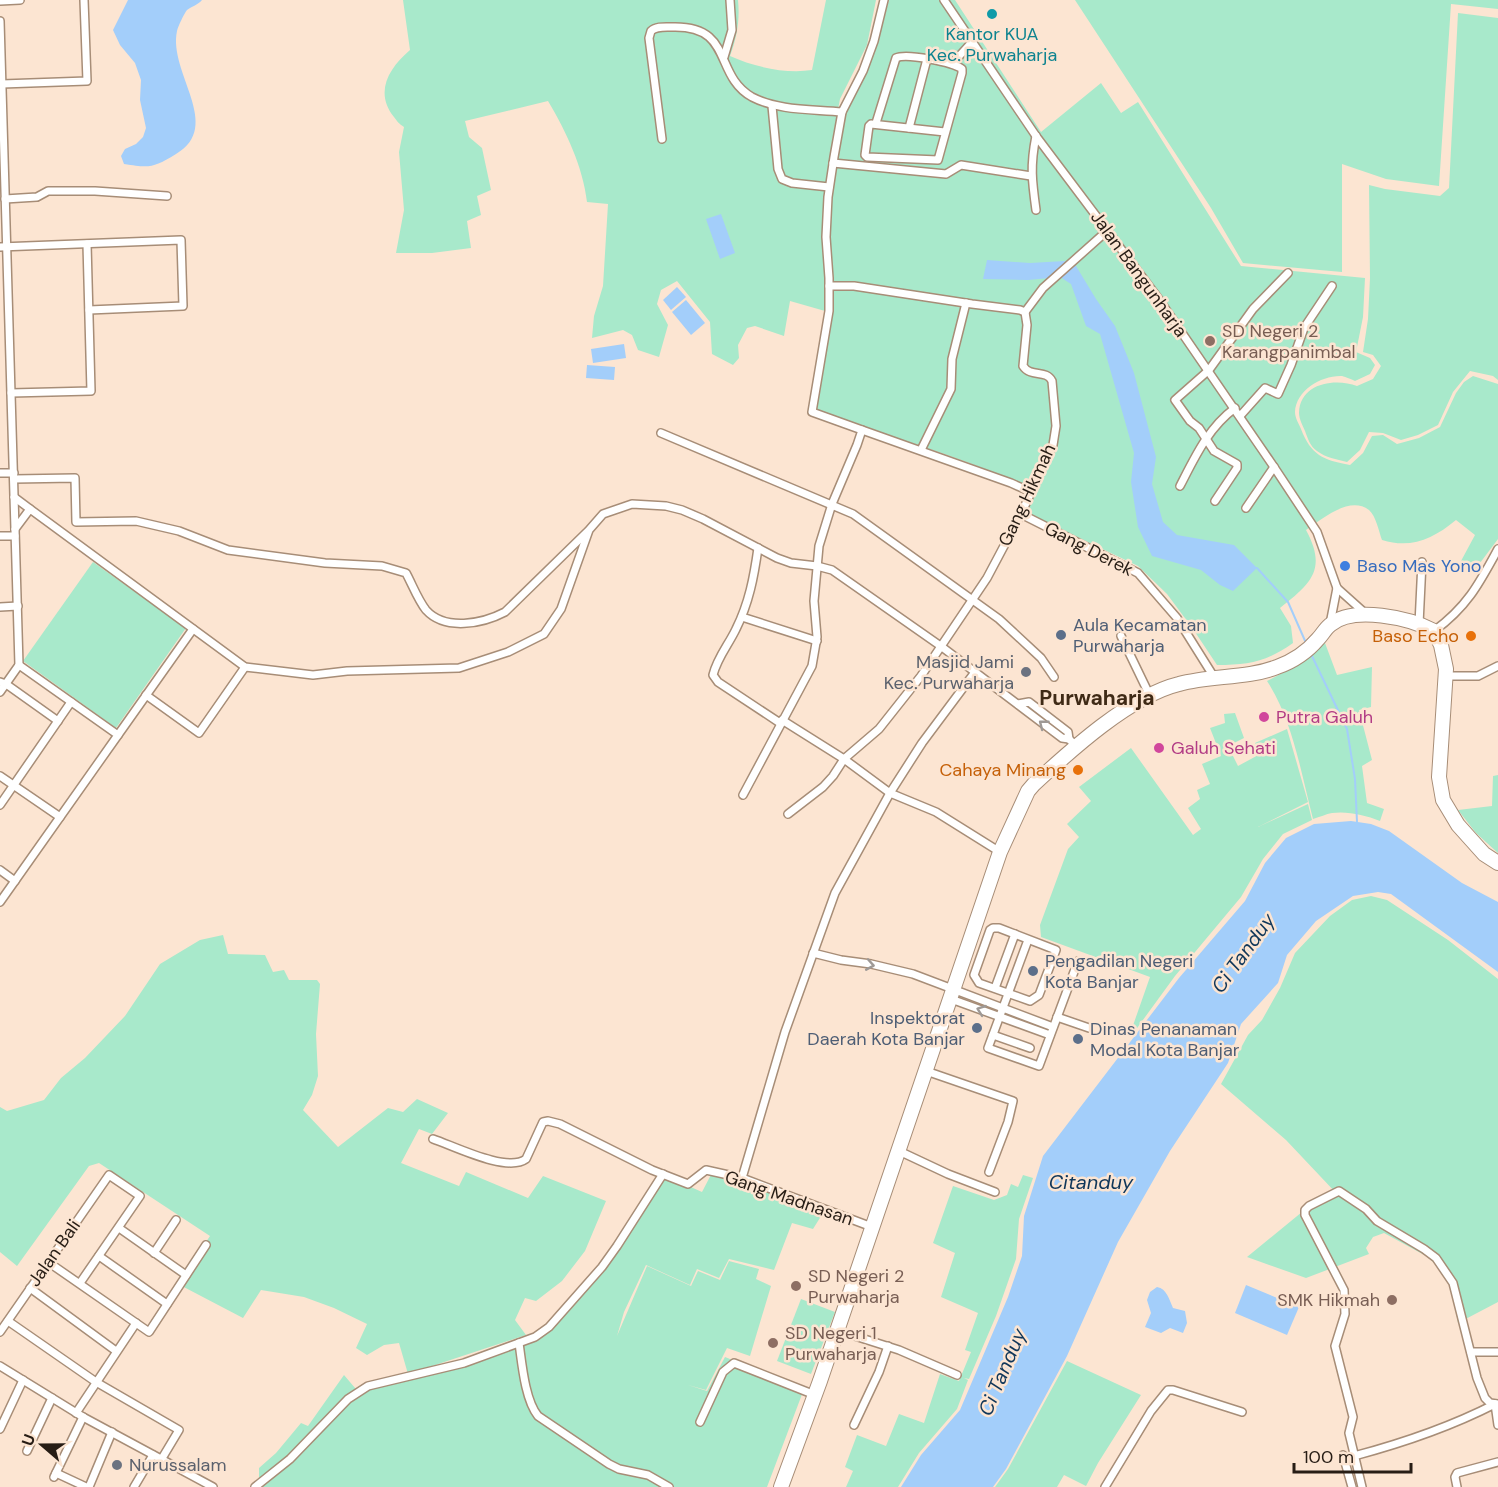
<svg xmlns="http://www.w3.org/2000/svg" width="1498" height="1487" font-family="'DM Sans',sans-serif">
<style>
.green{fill:#a8e9cb}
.water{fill:#a3cefa}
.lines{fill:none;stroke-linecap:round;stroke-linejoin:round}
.stream{stroke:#a3cefa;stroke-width:2}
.street-casing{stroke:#a78d77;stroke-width:10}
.highway-casing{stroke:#a78d77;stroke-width:16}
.street{stroke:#fff;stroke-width:7}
.highway{stroke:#fff;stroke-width:14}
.oneway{stroke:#9e9996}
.culture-dot{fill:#0f9aa8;stroke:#fce5d2;stroke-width:2}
.education-dot{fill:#8d6e63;stroke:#fce5d2;stroke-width:2}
.shop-dot{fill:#3f7fe0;stroke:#fce5d2;stroke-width:2}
.service-dot{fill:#5c6f8a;stroke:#fce5d2;stroke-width:2}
.food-dot{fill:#e8710a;stroke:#fce5d2;stroke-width:2}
.worship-dot{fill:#6b7280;stroke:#fce5d2;stroke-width:2}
.hotel-dot{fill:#d1479c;stroke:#fce5d2;stroke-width:2}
.labels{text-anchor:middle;stroke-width:5;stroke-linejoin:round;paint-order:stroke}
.culture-label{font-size:18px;fill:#0d838f;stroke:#fce5d2}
.street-label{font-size:18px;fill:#271d15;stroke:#fce5d2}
.education-label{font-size:18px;fill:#785e54;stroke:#fce5d2;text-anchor:start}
.shop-label{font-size:18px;fill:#366cbe;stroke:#fce5d2;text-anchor:start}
.service-label{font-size:18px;fill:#4e5e75;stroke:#fce5d2;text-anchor:start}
.food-label{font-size:18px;fill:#c56008;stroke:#fce5d2;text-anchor:end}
.worship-label{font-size:18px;fill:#5b616d;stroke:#fce5d2;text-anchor:end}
.hotel-label{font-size:18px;fill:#b23c85;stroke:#fce5d2;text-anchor:start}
.water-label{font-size:20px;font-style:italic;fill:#10375a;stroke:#fce5d2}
.quarter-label{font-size:21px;font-weight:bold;fill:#3f2a16;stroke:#fce5d2}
</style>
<rect width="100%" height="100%" fill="#fce5d2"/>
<g class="green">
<path d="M403 0H738C740 20 737 37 730 56 754 67 786 74 812 70L826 0H876L867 45 840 99 832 141 822 232 827 287 825 311 790 301 784 336 755 326 747 328 738 345 739 358 733 365 712 354 710 322 677 281 661 290 657 304 668 325 659 357 638 350 632 335 623 330 592 338 594 316 603 286 608 204 587 202C583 167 566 131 548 101L465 121 469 137 482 148 491 190 477 196 481 215 467 221 471 248 432 253H396L404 210 399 152 404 127C399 124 397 121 394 117 374 92 389 68 410 50Z"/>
<path d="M889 0H955L1041 132 1101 83 1121 113 1138 102 1241 266 1365 278 1363 317 1356 352 1370 358 1375 365 1370 374 1355 381C1351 379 1346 377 1342 376 1322 375 1296 390 1295 412 1295 418 1299 424 1301 429 1311 455 1323 460 1350 465L1363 453 1372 436 1383 435 1397 444 1419 438 1440 427 1456 393 1464 382 1473 376 1498 384V539L1474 571 1461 561 1475 535 1456 520C1433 539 1411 549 1382 540 1379 532 1376 516 1369 510 1349 495 1321 520 1306 530 1327 569 1312 583 1280 608L1291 626 1293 643C1266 662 1249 665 1217 665L1193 629 1167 594 1138 566 1025 512 1036 491C965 457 889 437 816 411L832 311 830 230 831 202 842 128 848 109 878 42Z"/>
<polygon points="1075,0 1498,0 1498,9 1451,4 1439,186 1386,179 1342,164 1342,272 1243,263 1211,208"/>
<path d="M1458 13 1498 18V380L1493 376 1470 371 1453 392 1438 425 1418 435 1401 440 1383 433 1369 432 1360 450 1347 462C1336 459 1326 458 1317 451 1310 446 1308 439 1305 431 1303 426 1299 419 1299 413 1300 383 1335 378 1357 386L1373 379 1381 366 1373 355 1363 352 1368 319 1370 278 1369 185 1385 189 1440 196 1449 188Z"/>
<polygon points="93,562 186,628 116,728 23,661"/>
<path d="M1325 643 1337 675 1372 667 1371 707 1359 710 1372 760 1362 766 1367 803 1384 809 1380 821C1365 815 1348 811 1332 813 1326 814 1320 817 1313 819 1301 773 1293 721 1267 681L1292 668Z"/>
<polygon points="1235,713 1244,738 1228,746 1238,766 1262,753 1255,743 1287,729 1308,802 1258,827 1308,804 1312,820 1283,834 1263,859 1241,897 1175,976 1132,1035 1130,1034 1150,977 1041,937 1040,925 1068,849 1079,837 1067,824 1091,801 1079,787 1131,748 1193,835 1201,829 1188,808 1200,799 1197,790 1210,784 1202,764 1221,756 1210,728 1225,723 1224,714"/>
<polygon points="1498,775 1498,853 1476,833 1458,810 1492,806 1493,776"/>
<polygon points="1371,896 1387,900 1448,940 1498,979 1498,1302 1458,1323 1450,1279 1428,1257 1384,1233 1373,1237 1366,1248 1369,1254 1306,1278 1247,1257 1302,1212 1308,1211 1337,1194 1286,1140 1221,1084 1248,1035 1262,1020 1280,988 1295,953 1330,916 1352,900"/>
<polygon points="223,935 228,954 265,955 273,972 284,970 289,980 317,980 320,984 316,1034 318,1076 312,1095 303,1110 338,1147 388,1108 403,1112 417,1099 448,1113 432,1134 419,1129 401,1163 459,1186 466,1172 528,1198 543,1176 606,1201 585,1251 562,1281 536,1301 525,1298 515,1320 526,1335 408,1374 399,1343 384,1345 367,1355 356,1348 367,1324 334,1308 304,1297 261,1290 243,1318 178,1284 210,1236 99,1163 89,1166 17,1266 0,1252 0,1107 7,1111 44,1100 61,1078 85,1058 125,1016 160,964 200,940"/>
<polygon points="714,1169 823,1213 813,1229 792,1223 774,1270 729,1259 719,1278 697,1269 690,1285 646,1265 624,1312 617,1336 647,1266 691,1286 698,1271 720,1280 729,1261 759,1269 756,1279 771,1286 750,1356 727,1348 706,1390 688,1385 707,1391 725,1357 804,1389 767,1487 259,1487 259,1468 276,1453 301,1423 308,1426 344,1375 361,1395 369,1390 465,1367 537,1341 551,1329 605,1270 666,1176 702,1192"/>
<polygon points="1023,1175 1033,1178 1019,1219 1016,1259 996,1316 969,1379 964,1378 968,1380 957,1409 919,1453 898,1487 846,1487 853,1471 845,1467 857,1435 886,1446 899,1414 924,1423 940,1374 959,1381 971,1352 965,1350 978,1313 941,1297 955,1253 933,1243 953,1186 994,1200 1007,1195 1011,1184 1018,1187"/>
<polygon points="801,1299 835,1312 811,1374 777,1361"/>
<polygon points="1067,1361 1141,1395 1098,1463 1086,1486 1064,1475 1057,1487 995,1487 1008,1469"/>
</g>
<g class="water">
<path d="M128 0H202C198 5 192 6 187 10 184 14 178 26 177 31 168 73 224 126 176 154 153 168 150 168 124 164L121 156 125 149 136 144 143 137 146 128 140 100 141 80 135 63 120 45 113 30Z"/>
<polygon points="721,214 735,253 720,259 706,219"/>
<polygon points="987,260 1030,263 1065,261 1076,266 1096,299 1115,326 1134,373 1156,457 1152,484 1163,522 1177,535 1234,545 1257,568 1233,591 1220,585 1201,570 1152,556 1138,527 1131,482 1134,453 1100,334 1086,326 1071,284 1060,277 1028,280 983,279"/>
<polygon points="677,287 686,297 671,310 663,300"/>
<polygon points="686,300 705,323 691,335 672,312"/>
<polygon points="624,344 626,358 593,363 591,349"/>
<polygon points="587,365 615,367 614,380 586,378"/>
<polygon points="1351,821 1371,824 1389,831 1462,883 1498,902 1498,972 1391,894 1378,892 1353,896 1316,921 1287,955 1278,983 1241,1024 1228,1063 1170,1151 1118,1242 1067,1356 1006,1469 993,1487 901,1487 921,1455 960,1410 1008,1297 1022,1256 1024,1216 1043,1156 1179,978 1245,901 1265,863 1286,838 1314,824"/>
<polygon points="1246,1285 1299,1307 1287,1335 1235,1313"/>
<path d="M1157 1287C1167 1289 1169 1299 1173 1308L1185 1311 1187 1323 1183 1333 1170 1328 1161 1333 1145 1327 1151 1313 1147 1300 1150 1292Z"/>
</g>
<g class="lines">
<g class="stream">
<polyline points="1257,568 1288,602 1306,643"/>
<polyline points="1311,654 1347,729 1355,779 1357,822"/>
</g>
<defs>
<g id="street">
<polyline points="944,0 1036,136 1158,298 1274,467 1317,532 1337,588 1366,614"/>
<polyline points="0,1 20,0"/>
<polyline points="0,21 19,665 0,692"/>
<polyline points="724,57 732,30 730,0"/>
<polyline points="952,64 972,42"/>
<polyline points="2,84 87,81 84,0"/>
<polyline points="772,106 778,169 782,179 792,183 829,187"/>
<path d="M876 123 896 58C906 53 953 62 962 69V73L938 160 867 157 865 155 869 126 871 124 945 132"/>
<polyline points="909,128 927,59"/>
<path d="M1036 136C1030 166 1032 181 1036 210"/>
<path d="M662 139 649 38 651 31C656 26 665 27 672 27 734 25 713 75 752 97 779 111 812 109 842 112"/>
<polyline points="833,163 946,174 961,165 1031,176"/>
<polyline points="5,199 37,197 48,191 95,191 167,196"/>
<polyline points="0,247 181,240 183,306 89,310"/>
<polyline points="829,286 854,286 972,304 1020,310 1025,312"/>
<polyline points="1025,312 1043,288 1108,230"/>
<polyline points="11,393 91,391 87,244"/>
<polyline points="1240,416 1265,388 1278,394 1291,365 1304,328 1332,286"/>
<polyline points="862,430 1011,483 1031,492"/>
<polyline points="661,433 853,514 999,619 1041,658 1054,677"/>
<polyline points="921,450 951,389 952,359 966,303"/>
<polyline points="0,473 14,473"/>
<path d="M14 479 75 478 76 522 136 521 179 531 228 550 325 563 382 566 406 573C412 584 418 600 426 610 445 631 482 624 505 612L587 532"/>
<path d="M1180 486C1195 457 1208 428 1235 408"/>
<polyline points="14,497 30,509"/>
<polyline points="1215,501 1237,468 1237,464 1214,451 1199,428 1190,421 1175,400 1209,370 1253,309 1288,273"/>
<polyline points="1246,508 1274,467"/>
<polyline points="1021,514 1138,573 1177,618 1214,677"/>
<polyline points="15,529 30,509 245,667 313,675 347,671 459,668 508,652 544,634 561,609 589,530 603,514 632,504 666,506 682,510 703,519 777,558 791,563 817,566 832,570 942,647 1062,738 1069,739"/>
<polyline points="0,536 15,536"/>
<path d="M758 548C754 577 749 603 736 629 729 644 717 658 713 675L718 682 780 723"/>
<polyline points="0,607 18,606"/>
<polyline points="742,617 817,641"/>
<polyline points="1330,624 1337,588"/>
<polyline points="1419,624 1422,562"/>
<path d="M1434 631C1467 607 1479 584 1498 549"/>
<polyline points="1121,636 1150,696"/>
<polyline points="1445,676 1478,676 1498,666"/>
<polyline points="0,682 6,684 58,721"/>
<polyline points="146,695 199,733 245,667"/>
<polyline points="1018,704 1029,702 1068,732 1069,739 1072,742"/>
<polyline points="782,720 844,759 890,793 936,812 1000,852"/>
<polyline points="118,735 193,629"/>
<polyline points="0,776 60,817"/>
<polyline points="743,795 812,666 817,637 814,601 819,546 832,504 857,445 862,430 812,412 829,311 829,278 826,237 828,197 834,157 842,112 863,71 874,41 884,0"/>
<polyline points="0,805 71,702"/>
<path d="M788 814 823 787 833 776 844 759 879 729 921 676 987 578 1021 514 1053 445 1056 426 1052 381C1046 369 1031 378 1023 366L1027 325 1025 312"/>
<polyline points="0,870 15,881"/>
<polyline points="0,902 118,735 19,665"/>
<polygon points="993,928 999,928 1056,950 1039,995 1030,1001 979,983 974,975 990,930"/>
<polyline points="1028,940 988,1048 1039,1066 1078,961"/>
<polyline points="813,953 841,960 871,964 913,974 1053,1027"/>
<polyline points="995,988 1015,934"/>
<polyline points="951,999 1050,1035"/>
<polyline points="1057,1017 1089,1028"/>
<polyline points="993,1035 1030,1048"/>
<polyline points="926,1071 1013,1101 1008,1122 989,1172"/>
<path d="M433 1139C454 1146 507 1173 526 1159L543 1122 548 1121 560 1124 652 1170 688 1184 706 1170 742 1178 872 1227"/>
<polyline points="899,1151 948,1174 995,1192"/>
<polyline points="742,1178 785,1032 835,893 890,793 922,743 975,672"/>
<polyline points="119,1228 186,1275"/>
<polyline points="154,1253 176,1220"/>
<polyline points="99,1256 167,1304"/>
<polyline points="48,1262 149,1332 206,1245"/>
<polyline points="30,1288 116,1351"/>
<polyline points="8,1321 96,1382 179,1430 161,1460"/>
<polyline points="836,1330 899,1350 957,1375"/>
<polyline points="0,1332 109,1175 140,1196 80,1283"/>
<path d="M519 1343C522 1364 525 1400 538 1416L609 1464 619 1469 648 1475 669 1487"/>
<polyline points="1471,1352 1498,1352"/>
<polyline points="0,1366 83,1417 213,1487"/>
<polyline points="76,1413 136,1323"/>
<polyline points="700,1422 723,1372 734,1363 815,1395"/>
<polyline points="854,1425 879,1372 888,1346"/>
<polyline points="0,1429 23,1380"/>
<polyline points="27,1451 52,1398"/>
<polyline points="1343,1455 1352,1487"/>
<path d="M1354 1456C1403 1443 1450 1427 1495 1404L1498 1425"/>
<polyline points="56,1473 86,1487"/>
<polyline points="54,1477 83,1417"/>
<polyline points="89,1487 112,1432"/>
<polyline points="134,1487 153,1455"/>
<polyline points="255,1487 290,1459 348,1399 368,1386 464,1363 535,1337 549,1327 602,1267 617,1246 663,1174"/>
<polyline points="1105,1487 1151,1411 1168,1390 1173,1390 1242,1412"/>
<polyline points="1362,1487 1349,1433 1353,1417 1335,1346 1345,1314 1344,1290 1305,1215 1305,1210 1309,1206 1339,1191 1366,1209 1377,1221 1424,1249 1436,1258 1453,1283 1477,1378 1485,1398 1490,1403 1498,1404"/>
<polyline points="1457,1487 1455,1477 1457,1473 1498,1462"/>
</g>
<path id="highway" d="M781 1487 820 1381 1000 852 1028 791 1034 784C1071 750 1130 696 1179 684 1211 675 1246 679 1277 667 1294 661 1307 652 1318 639 1322 635 1325 629 1330 625 1353 605 1410 618 1434 631L1441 645 1446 669 1439 777 1443 800 1458 825 1484 854 1498 863"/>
</defs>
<use href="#street" class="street-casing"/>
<use href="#highway" class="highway-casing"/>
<use href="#street" class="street"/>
<use href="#highway" class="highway"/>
</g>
<defs><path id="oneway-chevron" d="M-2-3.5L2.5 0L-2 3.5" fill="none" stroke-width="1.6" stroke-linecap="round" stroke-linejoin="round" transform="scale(1.5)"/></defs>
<g class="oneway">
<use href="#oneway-chevron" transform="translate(1043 724) rotate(-142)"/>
<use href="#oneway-chevron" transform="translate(870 965) rotate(10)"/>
<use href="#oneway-chevron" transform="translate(981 1010) rotate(-160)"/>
</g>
<circle class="culture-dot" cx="992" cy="14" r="6"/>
<g class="education-dot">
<circle cx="1210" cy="341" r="6"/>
<circle cx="796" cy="1286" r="6"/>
<circle cx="1392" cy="1300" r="6"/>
<circle cx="773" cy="1343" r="6"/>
</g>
<circle class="shop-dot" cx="1345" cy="566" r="6"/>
<g class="service-dot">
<circle cx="1061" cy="635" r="6"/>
<circle cx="1033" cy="971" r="6"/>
<circle cx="977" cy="1028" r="6"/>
<circle cx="1078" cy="1039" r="6"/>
</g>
<g class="food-dot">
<circle cx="1471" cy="636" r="6"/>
<circle cx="1078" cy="770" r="6"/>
</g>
<g class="worship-dot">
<circle cx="1026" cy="672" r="6"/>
<circle cx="117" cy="1465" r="6"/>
</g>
<g class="hotel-dot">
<circle cx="1264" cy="717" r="6"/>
<circle cx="1159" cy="748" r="6"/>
</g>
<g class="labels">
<g class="culture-label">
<text x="992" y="40">Kantor KUA<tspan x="992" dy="21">Kec. Purwaharja</tspan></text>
</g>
<g class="street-label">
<text transform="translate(1139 274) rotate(54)" y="6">Jalan Bangunharja</text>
<text transform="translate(1027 495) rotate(-65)" y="6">Gang Hikmah</text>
<text transform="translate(1089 549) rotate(27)" y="6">Gang Derek</text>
<text transform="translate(789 1198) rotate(19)" y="6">Gang Madnasan</text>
<text transform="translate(54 1253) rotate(-55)" y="6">Jalan Bali</text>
</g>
<g class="education-label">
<text x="1222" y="337">SD Negeri 2<tspan x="1222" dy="21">Karangpanimbal</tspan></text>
<text x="808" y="1282">SD Negeri 2<tspan x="808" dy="21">Purwaharja</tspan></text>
<text x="1380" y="1306" text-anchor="end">SMK Hikmah</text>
<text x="785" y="1339">SD Negeri 1<tspan x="785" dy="21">Purwaharja</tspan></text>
</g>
<g class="shop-label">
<text x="1357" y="572">Baso Mas Yono</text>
</g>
<g class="service-label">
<text x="1073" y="631">Aula Kecamatan<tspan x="1073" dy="21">Purwaharja</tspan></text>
<text x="1045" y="967">Pengadilan Negeri<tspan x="1045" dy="21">Kota Banjar</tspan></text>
<text x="965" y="1024" text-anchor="end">Inspektorat<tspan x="965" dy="21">Daerah Kota Banjar</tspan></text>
<text x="1090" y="1035">Dinas Penanaman<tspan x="1090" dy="21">Modal Kota Banjar</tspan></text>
</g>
<g class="food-label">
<text x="1459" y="642">Baso Echo</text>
<text x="1066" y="776">Cahaya Minang</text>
</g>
<g class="worship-label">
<text x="1014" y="668">Masjid Jami<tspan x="1014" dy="21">Kec. Purwaharja</tspan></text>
<text x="129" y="1471" text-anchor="start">Nurussalam</text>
</g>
<g class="hotel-label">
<text x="1276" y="723">Putra Galuh</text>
<text x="1171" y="754">Galuh Sehati</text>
</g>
<g class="water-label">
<text transform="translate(1243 953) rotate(-54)" y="7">Ci Tanduy</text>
<text x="1091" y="1189">Citanduy</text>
<text transform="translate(1002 1372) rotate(-67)" y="7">Ci Tanduy</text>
</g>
<g class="quarter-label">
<text x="1097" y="705">Purwaharja</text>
</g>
</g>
<g transform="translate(42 1445) rotate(290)" stroke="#fce5d2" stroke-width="4.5" paint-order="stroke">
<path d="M0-4.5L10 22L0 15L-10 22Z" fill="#271d15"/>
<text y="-9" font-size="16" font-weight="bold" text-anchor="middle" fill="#271d15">U</text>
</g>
<path d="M1294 1463v9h117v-9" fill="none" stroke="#271d15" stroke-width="3"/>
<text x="1303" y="1463" font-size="18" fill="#271d15" stroke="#fce5d2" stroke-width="4.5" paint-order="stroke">100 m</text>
</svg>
